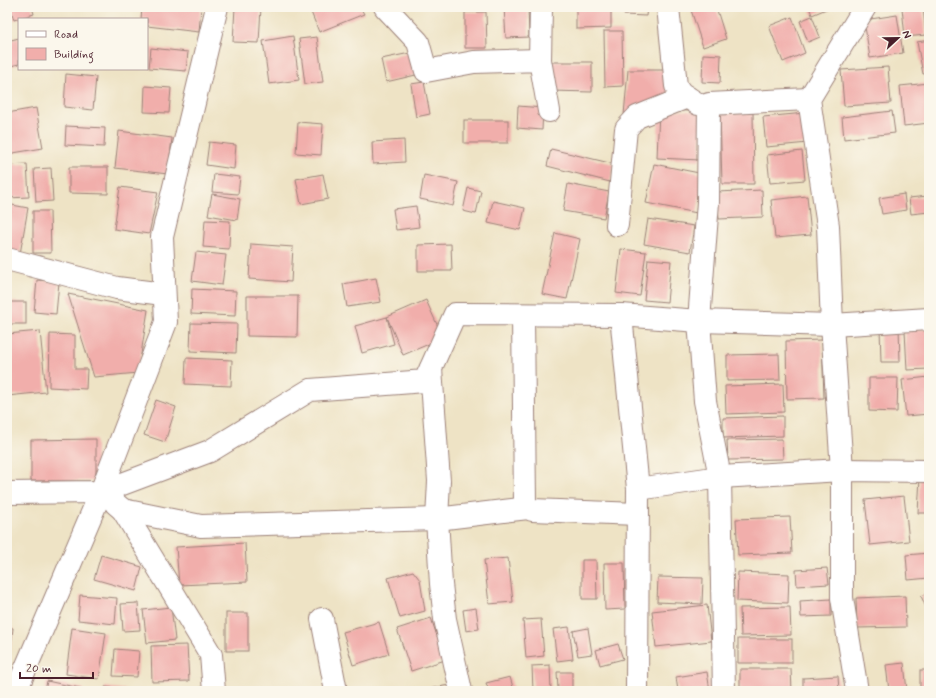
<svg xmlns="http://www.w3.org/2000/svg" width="936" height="698" font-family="Mynerve,sans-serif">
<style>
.building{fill:#f1aeab}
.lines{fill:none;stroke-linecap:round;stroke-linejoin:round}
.minor-casing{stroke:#9c8178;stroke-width:24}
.tertiary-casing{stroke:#9c8178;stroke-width:24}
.minor{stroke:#fff;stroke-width:22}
.tertiary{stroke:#fff;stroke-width:22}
</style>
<rect width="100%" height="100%" fill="#fbf7ec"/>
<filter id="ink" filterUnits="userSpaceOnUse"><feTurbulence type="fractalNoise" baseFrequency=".025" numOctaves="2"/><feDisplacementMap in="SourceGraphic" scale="8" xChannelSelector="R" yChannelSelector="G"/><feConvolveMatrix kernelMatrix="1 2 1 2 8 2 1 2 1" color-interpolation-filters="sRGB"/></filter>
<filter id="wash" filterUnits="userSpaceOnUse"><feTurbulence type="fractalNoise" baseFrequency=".012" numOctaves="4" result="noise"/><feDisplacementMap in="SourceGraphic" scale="16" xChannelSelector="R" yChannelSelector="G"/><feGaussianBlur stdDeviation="0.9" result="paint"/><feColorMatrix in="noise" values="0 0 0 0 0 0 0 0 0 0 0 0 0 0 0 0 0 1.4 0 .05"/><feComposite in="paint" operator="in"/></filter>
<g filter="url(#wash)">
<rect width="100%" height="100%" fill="#eee3c5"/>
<g id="blocks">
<g class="building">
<polygon points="10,7 32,7 34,14 14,20"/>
<polygon points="142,7 201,7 199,32 147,26 147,19 141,19"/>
<polygon points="235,7 261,7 259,43 233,42"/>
<polygon points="309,7 360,7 364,14 319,32"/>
<polygon points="504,7 528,7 529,37 506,38"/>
<polygon points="576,7 611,7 611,28 576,29"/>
<polygon points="624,7 647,7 646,16 624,15"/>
<polygon points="690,7 716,7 726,39 703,47"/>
<polygon points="809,7 831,7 812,15"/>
<polygon points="923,7 926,35 905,37 902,8"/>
<polygon points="465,12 486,12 487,48 465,48"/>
<polygon points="897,15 903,53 870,58 864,20"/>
<polygon points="812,16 820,37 808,42 800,21"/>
<polygon points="792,17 805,53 783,62 769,26"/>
<polygon points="604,31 622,31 623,86 605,87"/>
<polygon points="293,36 299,80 269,84 263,41"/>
<polygon points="317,37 323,82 305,84 299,39"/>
<polygon points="19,38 19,64 7,67 7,41"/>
<polygon points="929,40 929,73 923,74 917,42"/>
<polygon points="151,48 188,52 186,71 149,68"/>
<polygon points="415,52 420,74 386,82 381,59"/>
<polygon points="703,54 721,55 720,83 702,82"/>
<polygon points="551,62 592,62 592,92 551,91"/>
<polygon points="888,67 891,103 844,106 841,70"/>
<polygon points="628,70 670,70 667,102 624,115"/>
<polygon points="66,74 96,77 93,110 64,107"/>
<polygon points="424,82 430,114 416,117 411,84"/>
<polygon points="929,83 929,123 904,126 900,86"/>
<polygon points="145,86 171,88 169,113 144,112"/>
<polygon points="518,106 543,108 542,130 517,128"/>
<polygon points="36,108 43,148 7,154 7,113"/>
<polygon points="659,109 702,112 700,160 657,158"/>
<polygon points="892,111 895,133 844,139 842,117"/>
<polygon points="753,113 754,184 722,184 720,114"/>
<polygon points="805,113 808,143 766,147 763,117"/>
<rect x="464" y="120" width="44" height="23"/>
<polygon points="298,122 323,124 321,155 296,153"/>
<polygon points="66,126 105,128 104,147 65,145"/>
<polygon points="119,131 172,138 168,174 115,168"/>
<polygon points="404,140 405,162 373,164 372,142"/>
<polygon points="209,142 236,145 234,169 206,165"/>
<polygon points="551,149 614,164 610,182 547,166"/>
<polygon points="802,151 805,180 770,183 767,155"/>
<polygon points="27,164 29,197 7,198 7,165"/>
<polygon points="654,164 704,174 697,213 646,203"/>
<polygon points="69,167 108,167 108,194 69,193"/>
<polygon points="51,168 53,201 36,202 34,169"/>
<polygon points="214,174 240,177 238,194 212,192"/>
<polygon points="323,174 328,199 301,204 296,179"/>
<polygon points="424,175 458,182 453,206 420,199"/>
<polygon points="568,184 609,192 604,218 563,211"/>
<polygon points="120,187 158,192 149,234 114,229"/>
<polygon points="468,188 481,191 476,214 463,211"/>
<polygon points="762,190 763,217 719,219 717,192"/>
<polygon points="212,194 240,199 237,220 208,215"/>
<polygon points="904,194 906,210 882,214 879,198"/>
<polygon points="807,196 811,235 775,238 771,200"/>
<polygon points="928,196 929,212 911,214 909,198"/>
<polygon points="493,201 525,208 520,230 488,223"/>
<polygon points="7,204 28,208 20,254 7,251"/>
<polygon points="416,206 419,227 396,230 393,209"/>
<polygon points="33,211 50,211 51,253 33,253"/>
<polygon points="648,219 694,226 690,252 644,244"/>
<polygon points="205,220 230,221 229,249 203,247"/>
<polygon points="555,233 580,239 567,299 542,294"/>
<polygon points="251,244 293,247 291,282 249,279"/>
<polygon points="451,244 452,271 418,271 418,245"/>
<polygon points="621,249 646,252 640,296 616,293"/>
<polygon points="196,252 226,255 222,285 192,281"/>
<polygon points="648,259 671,261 667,302 644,300"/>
<polygon points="376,278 381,302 347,307 343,284"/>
<polygon points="37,280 59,282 56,314 34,312"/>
<polygon points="192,289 236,291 235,316 191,314"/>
<polygon points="68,294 148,310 138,373 94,377"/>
<polygon points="247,296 298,296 297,337 247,336"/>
<polygon points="426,300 443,338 403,355 387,317 394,344 362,353 355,326 387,317"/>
<rect x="7" y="302" width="19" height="22"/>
<polygon points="191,323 237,324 236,353 190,351"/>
<polygon points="880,327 899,327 900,362 881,362"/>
<polygon points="929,329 929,369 907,370 905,331"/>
<polygon points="40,331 46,392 7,396 7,334"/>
<polygon points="50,334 75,335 75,369 87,369 86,389 49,387"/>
<polygon points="822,340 824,398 787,399 786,341"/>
<polygon points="779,354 780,380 727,381 727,355"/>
<polygon points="186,358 232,360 231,386 185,384"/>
<polygon points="929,377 929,414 906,416 902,380"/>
<polygon points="869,378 898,378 897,412 869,411"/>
<polygon points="783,384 784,412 726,414 725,386"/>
<polygon points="156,400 176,407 165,442 144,435"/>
<polygon points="783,416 783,436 723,438 723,418"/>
<polygon points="96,439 96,481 31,481 31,440"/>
<polygon points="782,439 783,459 728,460 727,440"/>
<polygon points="920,477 929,478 929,513 918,513"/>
<polygon points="904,496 909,541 870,545 865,500"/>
<polygon points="790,517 792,553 738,555 736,519"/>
<polygon points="245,543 247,582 179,585 176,547"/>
<polygon points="929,553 929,578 908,580 906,555"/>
<polygon points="101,555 142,567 136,591 94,579"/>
<polygon points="508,558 513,602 489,604 484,560"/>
<polygon points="582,560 596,560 597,599 582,599"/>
<polygon points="604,563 624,563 625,609 605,610"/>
<polygon points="827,568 829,584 797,586 796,570"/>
<polygon points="413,571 420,580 425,611 400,618 388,578"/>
<polygon points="738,572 789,574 788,603 737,601"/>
<polygon points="658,577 703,578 702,604 657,602"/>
<polygon points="929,593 929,614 921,596"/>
<polygon points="80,595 117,598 115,624 78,620"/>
<polygon points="905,596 906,627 857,628 856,598"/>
<polygon points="831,599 831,616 801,617 800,601"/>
<polygon points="138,603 140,630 123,631 121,604"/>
<polygon points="707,605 711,641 656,647 652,611"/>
<polygon points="171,607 175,640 147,643 143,610"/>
<polygon points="790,607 791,635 741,636 740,608"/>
<polygon points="476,608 479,629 466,631 463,610"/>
<rect x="226" y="613" width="22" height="38"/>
<polygon points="431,618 445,660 411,671 397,629"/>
<polygon points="541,619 544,656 526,658 523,620"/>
<polygon points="379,622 389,654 353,665 343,632"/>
<polygon points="7,627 13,628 8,673 7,673"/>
<polygon points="569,627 573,659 557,661 553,629"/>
<polygon points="72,628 106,633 99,679 66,674"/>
<polygon points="588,628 592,654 578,656 573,631"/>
<rect x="738" y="639" width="54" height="24"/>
<polygon points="618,644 623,659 600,665 596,650"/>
<polygon points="187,645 189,681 152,682 151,646"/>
<polygon points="115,649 139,651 137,677 113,676"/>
<polygon points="904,663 907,691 889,691 886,665"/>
<polygon points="550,665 551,691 533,691 532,666"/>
<polygon points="740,669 791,669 792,691 740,691"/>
<rect x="920" y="670" width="9" height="21"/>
<polygon points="557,672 572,672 572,688 558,689"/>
<polygon points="707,672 710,691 678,691 676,677"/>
<polygon points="838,676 839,691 803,691 803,678"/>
<polygon points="510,677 514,691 489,691 486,683"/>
<polygon points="47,681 84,689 84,691 45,691"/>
<polygon points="449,685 451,691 423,691 423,690"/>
<polygon points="105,687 128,690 128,691 105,691"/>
</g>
</g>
</g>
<g filter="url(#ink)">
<use href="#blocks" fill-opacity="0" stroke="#9c8178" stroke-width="1"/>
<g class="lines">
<defs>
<g id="minor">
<polyline points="385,7 418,42 426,71 474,62 540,60 549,111"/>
<polyline points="668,7 676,86 681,93 698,104"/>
<polyline points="540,60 541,7"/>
<polyline points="617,225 626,129 637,117 687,97"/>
<polyline points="7,259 117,288 163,294"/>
<polyline points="523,315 525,504 532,510 638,514"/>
<polyline points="621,315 638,489 637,691"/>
<polyline points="431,368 439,481 437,519 441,584 445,619 461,691"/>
<polyline points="638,489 720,477 842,470 929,471"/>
<polyline points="7,493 101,492 210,451 310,390 425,381 455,314 621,315 699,321 832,325 929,319"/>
<polyline points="116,504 123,510 211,655 214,691"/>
<polyline points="123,510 201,526 437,519 528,508"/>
<polyline points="322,619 336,691"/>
<polyline points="724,691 720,477 705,401 699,321 708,202 709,104 809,99"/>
<polyline points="857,691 842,598 842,470 832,325 828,226 809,99 865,7"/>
</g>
<polyline id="tertiary" points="16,691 101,492 166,322 162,237 217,7"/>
</defs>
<use href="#minor" class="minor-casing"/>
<use href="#tertiary" class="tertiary-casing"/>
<use href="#minor" class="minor"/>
<use href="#tertiary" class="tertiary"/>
</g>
</g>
<rect width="936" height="698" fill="none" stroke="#fbf7ec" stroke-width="24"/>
<rect x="18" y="18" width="130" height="52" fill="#fbf7ec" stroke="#b4a19f"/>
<rect x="26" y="31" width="20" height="6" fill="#ffffff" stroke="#b4a19f"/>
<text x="54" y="38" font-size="12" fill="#4a1f2b">Road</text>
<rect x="26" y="48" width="20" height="12" fill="#f1aeab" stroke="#b4a19f"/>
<text x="54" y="58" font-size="12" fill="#4a1f2b">Building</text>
<g transform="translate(898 38) rotate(68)" stroke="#fbf7ec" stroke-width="3" paint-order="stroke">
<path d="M0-3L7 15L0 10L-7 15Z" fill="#4a1f2b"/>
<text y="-6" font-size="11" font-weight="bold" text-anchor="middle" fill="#4a1f2b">N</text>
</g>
<path d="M20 672v6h73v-6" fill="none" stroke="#4a1f2b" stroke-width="2"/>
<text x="26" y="672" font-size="12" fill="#4a1f2b" stroke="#fbf7ec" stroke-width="3" paint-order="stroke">20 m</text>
</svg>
